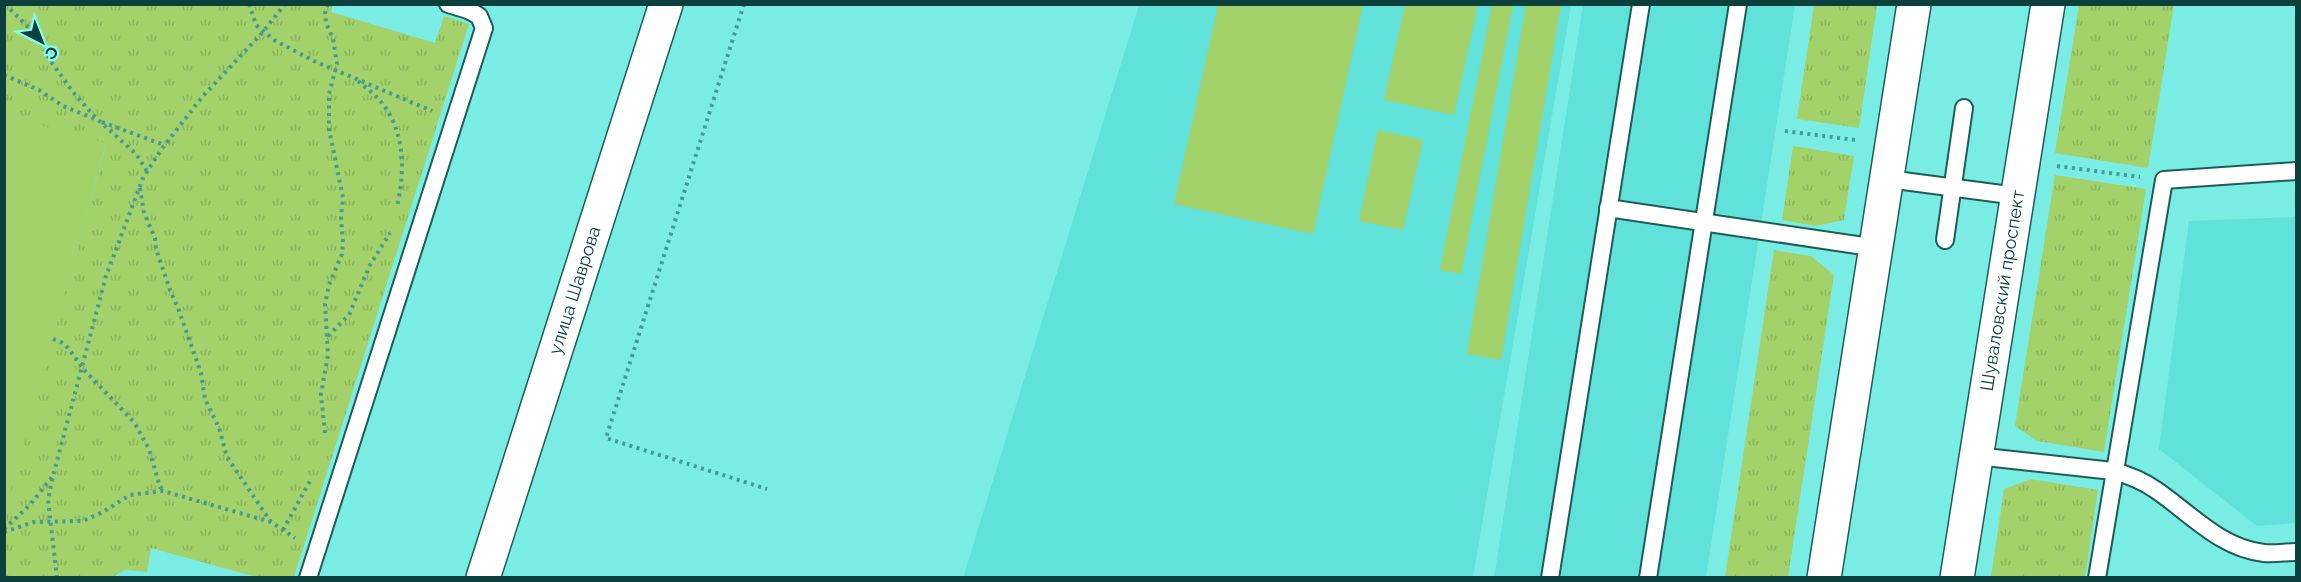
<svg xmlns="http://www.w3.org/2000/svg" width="2301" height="582" font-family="Raleway,sans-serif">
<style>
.built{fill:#60e1d9}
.grass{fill:url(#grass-tufts)}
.garden{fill:#a3d16a}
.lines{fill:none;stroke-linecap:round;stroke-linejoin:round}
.lane-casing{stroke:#1d5d59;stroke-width:20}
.street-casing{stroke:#1d5d59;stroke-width:36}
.secondary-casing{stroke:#1d5d59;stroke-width:36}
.path{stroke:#459b95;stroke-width:4;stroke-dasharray:3 4.5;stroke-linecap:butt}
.lane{stroke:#fff;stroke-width:16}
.street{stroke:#fff;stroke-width:33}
.secondary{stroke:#fff;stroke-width:33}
.labels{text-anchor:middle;stroke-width:6;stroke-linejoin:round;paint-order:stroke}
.street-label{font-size:18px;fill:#0b403d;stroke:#87fbf2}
</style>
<defs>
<pattern id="grass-tufts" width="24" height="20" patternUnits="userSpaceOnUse" patternTransform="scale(1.5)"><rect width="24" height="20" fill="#a3d16a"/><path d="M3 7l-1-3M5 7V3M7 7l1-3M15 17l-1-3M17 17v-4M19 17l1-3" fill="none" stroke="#8bb45d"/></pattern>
</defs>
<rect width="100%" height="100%" fill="#79ede4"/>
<g class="built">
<polygon points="1139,5 1571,5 1473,577 963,578"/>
<polygon points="1583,5 1795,5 1706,577 1494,578"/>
<polygon points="2296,217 2296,523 2257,526 2159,449 2189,221"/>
</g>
<g class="grass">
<polygon points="5,5 332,5 331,12 435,43 444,16 469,24 294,577 256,577 151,548 147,572 125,570 111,578 5,577 4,512 106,144 5,115"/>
<polygon points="1814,5 1877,5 1859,128 1797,119"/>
<polygon points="2079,5 2174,5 2148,168 2055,153"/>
<polygon points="1793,146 1854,156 1844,220 1816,226 1782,220"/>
<polygon points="2055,175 2146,189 2104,452 2037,441 2015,426"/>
<polygon points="1774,250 1811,256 1834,275 1788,577 1725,577"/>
<polygon points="2031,479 2098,490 2085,577 1991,577 2004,489"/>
</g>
<g class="garden">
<polygon points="1218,5 1363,5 1313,234 1174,204"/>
<polygon points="1405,5 1478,5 1454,115 1384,100"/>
<polygon points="1492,5 1513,5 1461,274 1440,270"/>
<polygon points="1526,5 1561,5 1501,360 1467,354"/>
<polygon points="5,115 106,143 5,512 4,512"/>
<polygon points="1378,130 1423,140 1403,230 1359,221"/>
</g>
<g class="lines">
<defs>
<g id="lane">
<polyline points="448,4 468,10 470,4"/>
<polyline points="1888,179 2017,196"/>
<polyline points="1608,208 1877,248"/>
<polyline points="1945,240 1964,108"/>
<path d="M1976 456 2113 471C2129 475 2143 481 2156 490 2190 513 2220 548 2264 553 2274 554 2286 552 2296 552"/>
<polyline points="308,578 484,28 479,16 468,10"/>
<polyline points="1550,578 1641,4"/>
<polyline points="1648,578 1738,4"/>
<polyline points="2097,578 2164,180 2296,171"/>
</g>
<g id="street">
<path id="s1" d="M483 578 666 4"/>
</g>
<g id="secondary">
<polyline points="1824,578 1914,4"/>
<path id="s2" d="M1957 578 2048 4"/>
</g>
</defs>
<use href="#lane" class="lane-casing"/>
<use href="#street" class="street-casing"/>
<use href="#secondary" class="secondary-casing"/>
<g class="path">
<polyline points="5,4 36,35 52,63 73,92 94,116 136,154 147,171"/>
<polyline points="249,4 256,25 274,40 314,61 432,111"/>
<polyline points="744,4 606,438 767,489"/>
<polyline points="4,75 39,90 63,106 95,119"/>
<path d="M358 81C368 89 378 97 385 107 405 136 405 173 397 206"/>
<polyline points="102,122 164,145"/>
<polyline points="1785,131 1855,140"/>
<polyline points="2057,166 2140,177"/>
<polyline points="140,188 144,213 155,238 156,249 170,290 178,308 201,373 205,399 219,428 227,457 271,522"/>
<polyline points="328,336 349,315 370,265 390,233"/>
<polyline points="53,339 61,342 68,348 86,372 134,422 149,449 160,487 166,491"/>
<polyline points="325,433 321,394 328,355 325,304 329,285 342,254 343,242 341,218 343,198 329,129 329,94 337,64 333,39 326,23 325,13 328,4"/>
<polyline points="4,529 30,505 52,477"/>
<polyline points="283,530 311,479"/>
<polyline points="4,532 34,522 83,521 103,512 130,495 163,491 271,522 295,538"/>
<polyline points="57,578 48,500 53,476 106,276 143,178 161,150 202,97 263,32 285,4"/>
</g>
<use href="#lane" class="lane"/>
<use href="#street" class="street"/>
<use href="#secondary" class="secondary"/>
</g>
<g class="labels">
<g class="street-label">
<text dy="6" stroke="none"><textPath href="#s1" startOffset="302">улица Шаврова</textPath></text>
<text dy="6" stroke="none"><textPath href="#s2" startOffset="291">Шуваловский проспект</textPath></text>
</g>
</g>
<rect width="2301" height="582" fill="none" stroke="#0b403d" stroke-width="12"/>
<g transform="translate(42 42) rotate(138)" stroke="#87fbf2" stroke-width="4.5" paint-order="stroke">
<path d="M0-4.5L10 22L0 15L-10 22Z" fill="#0b403d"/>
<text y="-9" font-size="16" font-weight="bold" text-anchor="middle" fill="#0b403d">С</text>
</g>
</svg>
